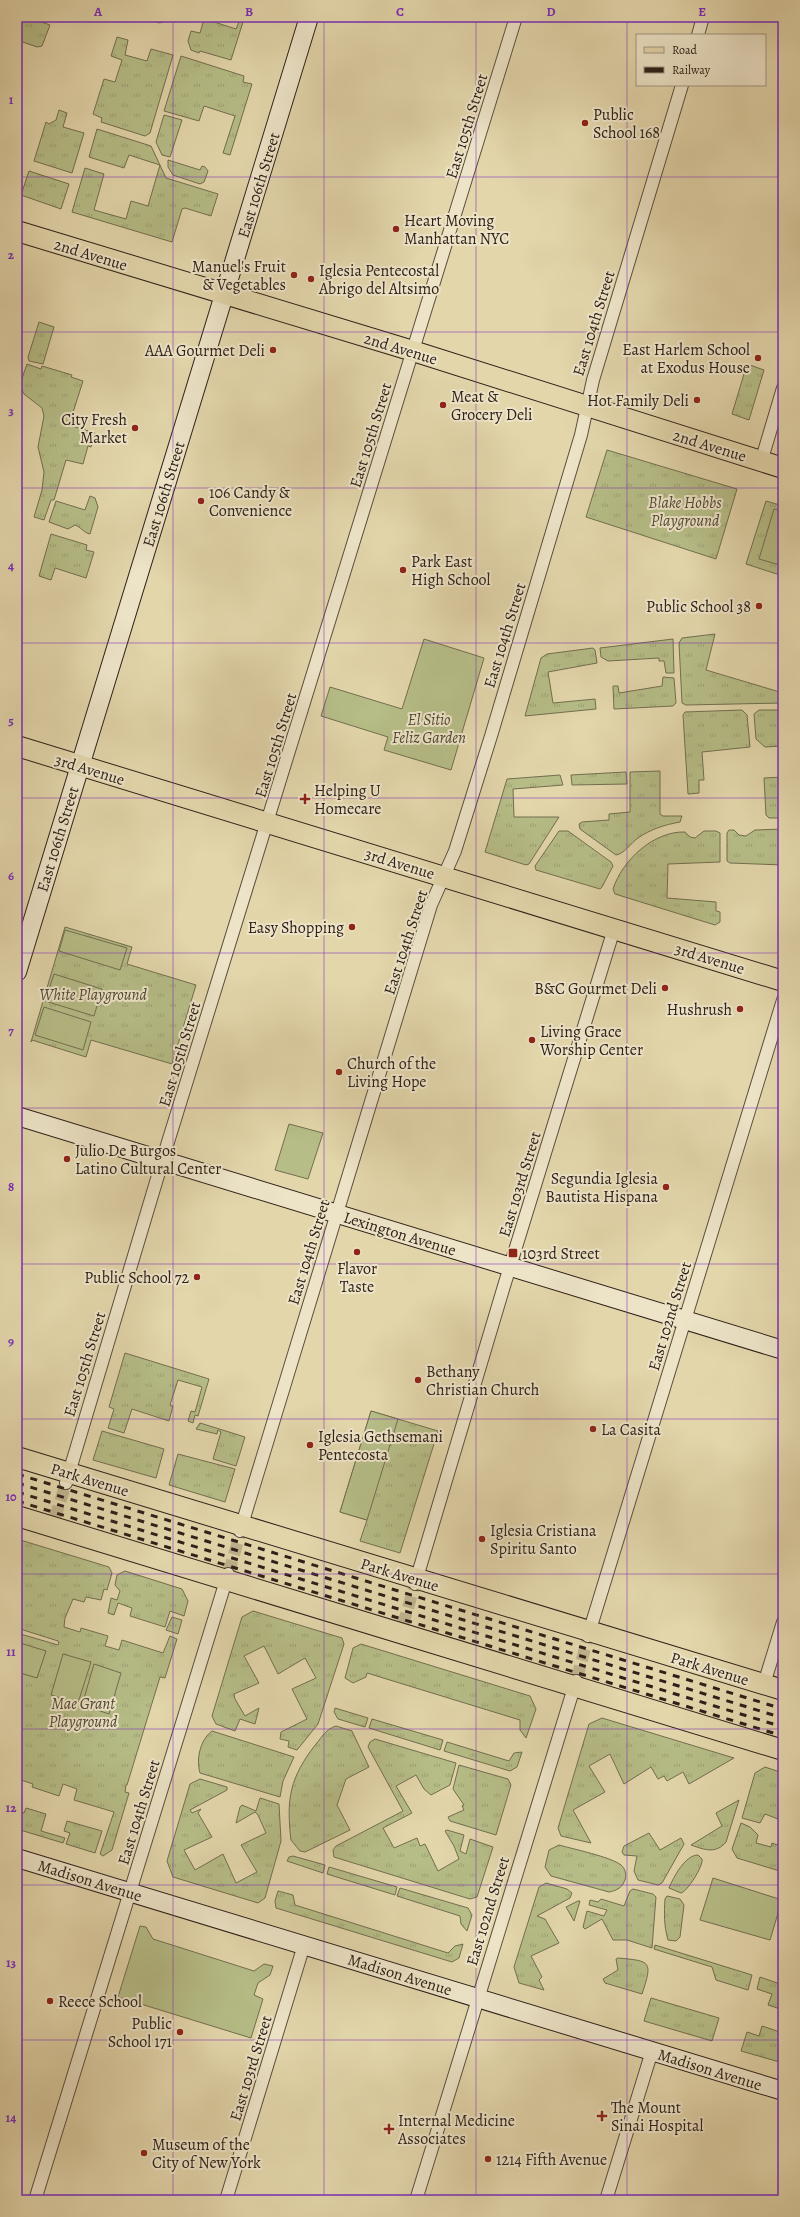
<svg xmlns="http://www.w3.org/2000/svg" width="800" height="2217" font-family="Alegreya,serif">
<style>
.grass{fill:url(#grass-tufts);stroke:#726e50}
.garden{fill:#b6bd87;stroke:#726e50}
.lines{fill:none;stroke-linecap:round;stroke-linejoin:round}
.street-tunnel{stroke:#bfb28e;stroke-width:12;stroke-dasharray:12 6;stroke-linecap:butt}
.street-casing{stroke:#5b4e3e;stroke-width:14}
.secondary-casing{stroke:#2e2019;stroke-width:20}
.primary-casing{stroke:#2e2019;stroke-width:22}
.street{stroke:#ede4c8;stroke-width:12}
.secondary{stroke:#ede4c8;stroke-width:18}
.primary{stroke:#e3d6ab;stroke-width:20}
.rail{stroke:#2e2019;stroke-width:3;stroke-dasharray:7 7;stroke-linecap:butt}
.grid{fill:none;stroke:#7b2cbf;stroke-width:1;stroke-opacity:0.55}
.poi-dot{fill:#8f2418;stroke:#ede4c8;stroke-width:1.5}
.labels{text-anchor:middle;stroke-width:4;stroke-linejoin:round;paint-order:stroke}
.poi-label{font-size:16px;fill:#2e2019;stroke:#ede4c8;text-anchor:start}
.street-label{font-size:16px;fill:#2e2019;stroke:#ede4c8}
.park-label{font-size:16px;font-style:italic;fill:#504734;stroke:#ede4c8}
.neatline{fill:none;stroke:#7b2cbf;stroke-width:1.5}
.grid-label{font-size:13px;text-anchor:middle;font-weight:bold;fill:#7b2cbf}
</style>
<defs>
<pattern id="grass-tufts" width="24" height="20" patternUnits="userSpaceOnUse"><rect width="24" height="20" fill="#b6bd87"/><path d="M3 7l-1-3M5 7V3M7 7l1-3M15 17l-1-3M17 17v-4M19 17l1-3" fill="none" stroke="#9da274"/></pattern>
</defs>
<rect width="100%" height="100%" fill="#e3d6ab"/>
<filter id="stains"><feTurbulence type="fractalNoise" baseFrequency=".005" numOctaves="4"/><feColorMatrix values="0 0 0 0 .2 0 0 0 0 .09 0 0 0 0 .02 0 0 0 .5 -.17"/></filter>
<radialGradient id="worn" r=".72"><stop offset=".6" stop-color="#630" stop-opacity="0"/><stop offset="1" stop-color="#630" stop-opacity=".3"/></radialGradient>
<g class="grass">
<polygon points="17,17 27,17 50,25 42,46 37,47 17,40"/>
<polygon points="139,17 176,17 160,23"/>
<polygon points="199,17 205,17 205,19 236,29 241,17 243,22 231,60 200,51 199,53 191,50 188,41 191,31 200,33 204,19"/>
<polygon points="117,37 128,40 125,55 147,61 151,49 173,55 150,133 145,136 101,122 102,118 93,114 104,79 115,82 122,60 111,56"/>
<polygon points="181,56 244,76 243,82 252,84 230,155 223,153 235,116 204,106 199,121 164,111"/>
<polygon points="59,110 67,113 63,127 84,133 72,173 34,161 46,122 49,124 56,120"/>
<polygon points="164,115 182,120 170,157 162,155 156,142"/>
<polygon points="97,129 151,146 166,178 218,194 211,216 185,208 182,209 172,242 72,212 85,168 104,174 94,210 126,219 131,201 148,206 160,165 129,155 124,168 89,157"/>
<polygon points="168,160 200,170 202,166 205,167 208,171 204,182 200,184 173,175 168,167"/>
<polygon points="29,171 69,184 61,209 21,195"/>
<polygon points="39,322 54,327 43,364 29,361 28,357"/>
<polygon points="27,364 41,369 42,366 72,375 71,377 83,381 69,425 95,433 91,447 88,446 83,464 66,460 54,500 51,500 44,520 34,517 42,490 44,472 38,447 44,416 42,408 24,394 21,388 21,381"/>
<polygon points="747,364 764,370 749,420 732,414"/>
<polygon points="607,450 737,489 716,559 586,517"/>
<path d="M90 496 95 498 98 507 90 534C84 533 81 527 75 525L68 529 49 522 56 501 85 510Z"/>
<polygon points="766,501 783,506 783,576 746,564"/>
<polygon points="51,534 87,545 86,550 94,552 86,578 55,568 51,580 39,576"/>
<polygon points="715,634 706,670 783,693 783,703 686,705 682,703 679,643 682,638"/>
<polygon points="673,639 674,673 666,673 664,661 659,661 659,658 608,661 601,657 600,648"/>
<polygon points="593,648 595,650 597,663 548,672 553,703 595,699 596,709 525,716 541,658 547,654"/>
<polygon points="663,677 674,678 676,703 673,706 614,709 613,686 618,686 619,693 662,686"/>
<polygon points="742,710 747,715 750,747 702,752 704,780 699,780 699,793 688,794 683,715 685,712"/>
<polygon points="759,710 783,710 783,746 765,747 756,739 754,714"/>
<path d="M660 771V814L663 816H682L680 822C664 825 651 829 638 838 631 843 624 854 616 855L580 829 579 824 582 822 609 820V814L630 812V772Z"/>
<polygon points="626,772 627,784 572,785 571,775"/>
<polygon points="560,775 563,785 513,789 514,817 559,817 529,864 526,865 485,852 507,779"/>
<polygon points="783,777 783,818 769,818 766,815 764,778"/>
<polygon points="783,829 783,865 730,863 727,861 727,833 729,830 734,830 739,835 746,836 755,830"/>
<polygon points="559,831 568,831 611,862 613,866 602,887 600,889 536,870 535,866"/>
<path d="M704 831H716L720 833V862L668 864 667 898 716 902V911L720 912V922L715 925 615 894 613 889C622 861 653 831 685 832L690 837 695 838Z"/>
<polygon points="65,927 132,947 127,964 196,985 172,1064 91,1040 86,1057 32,1040 31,1042"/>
<polygon points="125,1353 209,1379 198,1416 195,1415 193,1423 188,1421 191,1411 195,1412 202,1387 178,1380 170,1405 173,1406 169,1421 132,1409 124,1433 108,1428 114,1409 109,1407"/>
<polygon points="371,1411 438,1431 400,1553 360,1541 367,1520 340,1512"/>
<polygon points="200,1423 245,1437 236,1466 213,1459 221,1432 218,1430 217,1434 196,1429"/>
<polygon points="102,1431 164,1449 156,1478 93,1460"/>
<polygon points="178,1454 235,1469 225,1502 169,1485"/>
<polygon points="17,1539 109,1567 112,1573 107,1590 104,1589 101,1600 86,1597 84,1602 73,1599 65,1618 64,1627 80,1632 81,1628 108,1636 105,1646 119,1650 122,1640 163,1653 170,1636 177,1639 165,1678 160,1677 127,1785 126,1785 125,1792 129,1793 112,1850 103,1856 100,1854 114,1812 74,1800 77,1789 63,1784 59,1796 32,1787 33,1784 18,1779 17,1781 17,1761 21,1760 21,1754 17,1752 17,1633 58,1645 59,1643 58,1641 17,1628"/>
<polygon points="125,1571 182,1589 188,1601 184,1616 170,1611 165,1627 130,1616 132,1608 118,1603 114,1615 108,1613 111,1598 117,1600 120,1591 115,1585 117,1575"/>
<polygon points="253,1611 342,1638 344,1644 318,1724 297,1750 288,1747 289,1741 280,1739 281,1732 307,1719 292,1689 316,1678 305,1658 278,1674 264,1646 244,1656 259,1683 234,1694 235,1699 245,1716 259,1708 255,1724 240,1719 235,1731 216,1724 212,1716 242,1617"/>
<polygon points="172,1617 182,1620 178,1634 166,1630"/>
<polygon points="361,1644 530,1696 536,1709 526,1738 520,1730 520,1720 367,1673 366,1677 353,1683 345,1678 353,1648"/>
<polygon points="335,1708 368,1718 365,1727 338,1719 334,1712"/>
<polygon points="602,1718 734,1758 689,1784 683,1772 667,1781 664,1776 658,1779 651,1767 624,1784 610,1754 589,1766 605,1792 573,1810 591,1843 561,1836 558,1828 589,1724"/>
<polygon points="372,1719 443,1740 440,1750 369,1728"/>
<path d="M336 1726 352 1731 369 1767 346 1779 337 1805 350 1830 305 1852 300 1851 291 1840C286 1799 290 1777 316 1744 322 1737 326 1729 336 1726Z"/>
<path d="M212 1731 294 1757 283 1781 280 1797 200 1773C196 1759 200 1740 212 1731Z"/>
<polygon points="375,1739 456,1763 450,1785 431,1795 424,1789 416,1775 396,1786 412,1813 383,1828 394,1848 417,1838 420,1846 425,1844 438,1871 459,1859 454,1846 445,1831 447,1830 464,1835 460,1851 466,1854 470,1839 493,1847 477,1897 470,1899 334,1857 333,1850 336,1846 403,1811 368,1747 370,1742"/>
<polygon points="447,1742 509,1761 514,1753 522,1752 517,1767 510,1771 444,1751"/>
<polygon points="459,1765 508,1779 511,1785 496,1835 450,1821 448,1817 464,1810 462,1806 464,1805 453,1789"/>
<polygon points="765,1767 783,1773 783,1821 765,1814 760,1823 742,1818 755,1773"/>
<polygon points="200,1779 227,1787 227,1790 190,1810 192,1813 201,1809 198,1813 212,1837 184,1850 195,1870 223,1854 236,1883 257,1872 241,1845 266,1833 258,1815 255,1812 236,1823 240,1807 242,1805 256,1811 260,1798 279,1804 281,1841 265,1898 258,1903 173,1877 167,1861 190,1784"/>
<path d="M739 1800 726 1842C716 1854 705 1850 691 1845L722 1826 716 1813Z"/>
<polygon points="26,1808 46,1814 41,1831 65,1838 63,1843 17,1829 17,1810 24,1813"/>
<polygon points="67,1821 102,1831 95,1853 66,1844 70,1833 64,1831"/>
<polygon points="741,1823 750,1827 758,1835 756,1843 771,1847 772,1843 783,1847 783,1872 737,1858 732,1849"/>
<polygon points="649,1833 660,1850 681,1838 684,1844 662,1883 658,1885 638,1880 634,1871 637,1856 624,1855 622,1852 624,1846"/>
<path d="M559 1845C573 1849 611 1857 621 1865 626 1869 627 1877 624 1882 622 1888 615 1891 609 1892L551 1876 545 1867 549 1850Z"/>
<path d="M698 1855 702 1859C704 1865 687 1892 681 1893L669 1888C673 1878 685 1855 698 1855Z"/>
<polygon points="293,1856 325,1865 323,1873 287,1861 289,1857"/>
<polygon points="329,1867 397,1887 395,1895 327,1874"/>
<polygon points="546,1883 567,1889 572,1893 570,1898 537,1916 545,1919 559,1943 531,1956 542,1977 539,1980 544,1990 519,1983 514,1967 539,1887"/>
<polygon points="400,1888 468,1908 472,1915 467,1931 461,1924 460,1916 397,1896"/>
<polygon points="633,1889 653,1894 656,1897 652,1948 627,1940 613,1940 602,1919 585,1929 583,1927 587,1911 604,1916 607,1910 589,1905 590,1900 598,1902 601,1899 624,1906 630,1891"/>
<polygon points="278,1891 293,1895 295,1905 448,1953 455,1946 463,1944 459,1958 452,1962 276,1908 275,1901"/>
<path d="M667 1896 680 1899 684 1905 680 1937 676 1941 668 1940C664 1926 664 1913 665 1899Z"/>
<polygon points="578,1901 580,1901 574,1921 566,1907"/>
<polygon points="655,1945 752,1975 748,1990 716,1980 712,1967 654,1949"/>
<path d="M618 1958C651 1961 653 1961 642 1994L605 1983 603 1979 618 1970 616 1959Z"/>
<polygon points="760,1977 783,1985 783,2010 768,2005 772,1994 757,1989"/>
<polygon points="651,1998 719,2018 712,2041 644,2021"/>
<polygon points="762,2026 783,2033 783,2063 741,2051 747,2032 759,2036"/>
</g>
<g class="garden">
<polygon points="774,509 783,511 783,566 759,559"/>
<polygon points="424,639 484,658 451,770 384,750 388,737 321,716 330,687 402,709"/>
<polygon points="65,930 127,948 120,970 59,951"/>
<polygon points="54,974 102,989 94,1016 45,1001"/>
<polygon points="44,1007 91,1022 83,1050 35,1035"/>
<polygon points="289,1124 323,1133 308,1179 275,1170"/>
<polygon points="371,1411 398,1419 367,1520 340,1512"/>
<polygon points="17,1642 46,1651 37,1678 17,1672"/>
<polygon points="63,1654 91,1662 78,1703 51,1695"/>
<polygon points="94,1664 121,1673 109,1714 82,1705"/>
<polygon points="713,1878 782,1900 770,1940 700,1920"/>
<polygon points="140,1926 146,1927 153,1939 254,1971 264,1964 273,1966 270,1975 258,1983 254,1995 263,1999 251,2038 118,1997"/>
</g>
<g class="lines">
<g class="street-tunnel">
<polyline points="55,1518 66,1483"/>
<polyline points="229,1572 240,1534"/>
<polyline points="403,1625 414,1587"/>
<polyline points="577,1678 587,1641"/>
</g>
<defs>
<g id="street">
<polyline points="698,35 703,17"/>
<polyline points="761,462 783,388"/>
<polyline points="66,1483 168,1142 516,17"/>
<polyline points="240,1531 431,905 455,851 491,736 581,435 593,380 682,85"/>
<polyline points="415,1584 504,1286 614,929"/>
<polyline points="588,1636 783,1000"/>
<polyline points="764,1684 783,1622"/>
<polyline points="35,2200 228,1574"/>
<polyline points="226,2200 304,1945"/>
<polyline points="416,2200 576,1681"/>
<polyline points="606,2200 652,2051"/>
</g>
<g id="secondary">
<polyline points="17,972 309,17"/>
<polyline points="17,1116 783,1350"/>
<polyline points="17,1858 783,2091"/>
</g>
<g id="primary">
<polyline points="17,231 413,351 783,468"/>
<polyline points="17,746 783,981"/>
<polyline points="17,1457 783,1690"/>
<polyline points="17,1516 783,1750"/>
</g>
</defs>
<use href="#street" class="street-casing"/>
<use href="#secondary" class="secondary-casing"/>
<use href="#primary" class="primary-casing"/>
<use href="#street" class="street"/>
<use href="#secondary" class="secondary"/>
<use href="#primary" class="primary"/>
<g class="rail">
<polyline points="17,1474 783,1709"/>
<polyline points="17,1483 783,1718"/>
<polyline points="17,1492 783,1727"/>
<polyline points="17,1501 783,1736"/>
</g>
</g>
<path class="grid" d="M173 17V2200M324 17V2200M476 17V2200M627 17V2200M17 177H783M17 332H783M17 488H783M17 643H783M17 798H783M17 953H783M17 1108H783M17 1264H783M17 1419H783M17 1574H783M17 1729H783M17 1885H783M17 2040H783"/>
<g class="poi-dot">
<circle cx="585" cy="123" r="4"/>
<circle cx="396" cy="229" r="4"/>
<circle cx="294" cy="275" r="4"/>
<circle cx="311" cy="279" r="4"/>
<circle cx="273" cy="350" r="4"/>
<circle cx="758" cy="358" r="4"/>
<circle cx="697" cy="400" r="4"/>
<circle cx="443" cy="405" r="4"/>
<circle cx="135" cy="428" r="4"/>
<circle cx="201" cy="501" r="4"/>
<circle cx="403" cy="570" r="4"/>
<circle cx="759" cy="606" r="4"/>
<path d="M303 793h4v4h4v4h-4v4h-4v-4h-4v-4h4z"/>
<circle cx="352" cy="927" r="4"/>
<circle cx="665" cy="988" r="4"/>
<circle cx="740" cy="1009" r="4"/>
<circle cx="532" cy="1040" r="4"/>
<circle cx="339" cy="1072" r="4"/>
<circle cx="67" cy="1159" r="4"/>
<circle cx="666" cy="1187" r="4"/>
<circle cx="357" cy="1252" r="4"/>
<rect x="508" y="1248" width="10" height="10" rx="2"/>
<circle cx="197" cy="1277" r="4"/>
<circle cx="418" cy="1380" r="4"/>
<circle cx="593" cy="1429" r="4"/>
<circle cx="310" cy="1445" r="4"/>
<circle cx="482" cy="1539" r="4"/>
<circle cx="50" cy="2001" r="4"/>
<circle cx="180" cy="2032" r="4"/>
<path d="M600 2110h4v4h4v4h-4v4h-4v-4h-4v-4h4z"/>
<path d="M387 2123h4v4h4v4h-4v4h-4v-4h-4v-4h4z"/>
<circle cx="144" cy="2153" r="4"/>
<circle cx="488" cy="2159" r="4"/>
</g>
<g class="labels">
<g class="poi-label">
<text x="593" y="120">Public<tspan x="593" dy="18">School 168</tspan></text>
<text x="404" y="226">Heart Moving<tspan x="404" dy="18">Manhattan NYC</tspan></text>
<text x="286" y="272" text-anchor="end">Manuel's Fruit<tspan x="286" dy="18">&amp; Vegetables</tspan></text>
<text x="319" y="276">Iglesia Pentecostal<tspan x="319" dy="18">Abrigo del Altsimo</tspan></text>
<text x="750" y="355" text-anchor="end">East Harlem School<tspan x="750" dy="18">at Exodus House</tspan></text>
<text x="265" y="356" text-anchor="end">AAA Gourmet Deli</text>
<text x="451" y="402">Meat &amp;<tspan x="451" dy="18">Grocery Deli</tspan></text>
<text x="689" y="406" text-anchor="end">Hot Family Deli</text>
<text x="127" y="425" text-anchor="end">City Fresh<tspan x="127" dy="18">Market</tspan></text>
<text x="209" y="498">106 Candy &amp;<tspan x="209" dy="18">Convenience</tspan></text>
<text x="411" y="567">Park East<tspan x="411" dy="18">High School</tspan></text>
<text x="751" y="612" text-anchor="end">Public School 38</text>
<text x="314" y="796">Helping U<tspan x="314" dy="18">Homecare</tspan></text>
<text x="344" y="933" text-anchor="end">Easy Shopping</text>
<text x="657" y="994" text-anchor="end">B&amp;C Gourmet Deli</text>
<text x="732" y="1015" text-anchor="end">Hushrush</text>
<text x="540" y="1037">Living Grace<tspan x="540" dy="18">Worship Center</tspan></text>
<text x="347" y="1069">Church of the<tspan x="347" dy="18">Living Hope</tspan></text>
<text x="75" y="1156">Julio De Burgos<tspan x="75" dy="18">Latino Cultural Center</tspan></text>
<text x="658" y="1184" text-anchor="end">Segundia Iglesia<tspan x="658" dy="18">Bautista Hispana</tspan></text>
<text x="522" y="1259">103rd Street</text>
<text x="357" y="1274" text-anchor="middle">Flavor<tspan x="357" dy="18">Taste</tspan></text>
<text x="189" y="1283" text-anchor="end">Public School 72</text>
<text x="426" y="1377">Bethany<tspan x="426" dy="18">Christian Church</tspan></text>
<text x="601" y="1435">La Casita</text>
<text x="318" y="1442">Iglesia Gethsemani<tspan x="318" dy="18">Pentecosta</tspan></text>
<text x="490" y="1536">Iglesia Cristiana<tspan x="490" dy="18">Spiritu Santo</tspan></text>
<text x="58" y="2007">Reece School</text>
<text x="172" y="2029" text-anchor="end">Public<tspan x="172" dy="18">School 171</tspan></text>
<text x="611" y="2113">The Mount<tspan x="611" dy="18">Sinai Hospital</tspan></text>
<text x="398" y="2126">Internal Medicine<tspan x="398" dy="18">Associates</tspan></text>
<text x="152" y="2150">Museum of the<tspan x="152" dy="18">City of New York</tspan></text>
<text x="496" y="2165">1214 Fifth Avenue</text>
</g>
<g class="street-label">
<text transform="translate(466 126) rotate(-73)" y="6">East 105th Street</text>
<text transform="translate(258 185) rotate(-73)" y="6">East 106th Street</text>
<text transform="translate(91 254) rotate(17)" y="6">2nd Avenue</text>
<text transform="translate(593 323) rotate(-73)" y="6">East 104th Street</text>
<text transform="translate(401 348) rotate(17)" y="6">2nd Avenue</text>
<text transform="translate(370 435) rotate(-73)" y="6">East 105th Street</text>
<text transform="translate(710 445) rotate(17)" y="6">2nd Avenue</text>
<text transform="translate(163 494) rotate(-73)" y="6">East 106th Street</text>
<text transform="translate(504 635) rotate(-73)" y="6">East 104th Street</text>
<text transform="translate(275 745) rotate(-73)" y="6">East 105th Street</text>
<text transform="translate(90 769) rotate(17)" y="6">3rd Avenue</text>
<text transform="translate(57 839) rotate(-73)" y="6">East 106th Street</text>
<text transform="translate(400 863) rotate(17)" y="6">3rd Avenue</text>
<text transform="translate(405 942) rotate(-72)" y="6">East 104th Street</text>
<text transform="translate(710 958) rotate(17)" y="6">3rd Avenue</text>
<text transform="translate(179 1054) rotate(-73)" y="6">East 105th Street</text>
<text transform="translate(519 1184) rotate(-73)" y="6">East 103rd Street</text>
<text transform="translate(400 1233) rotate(17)" y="6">Lexington Avenue</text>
<text transform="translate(308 1252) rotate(-73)" y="6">East 104th Street</text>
<text transform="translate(669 1316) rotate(-73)" y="6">East 102nd Street</text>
<text transform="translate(84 1364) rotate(-73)" y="6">East 105th Street</text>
<text transform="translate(90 1479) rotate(17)" y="6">Park Avenue</text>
<text transform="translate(400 1574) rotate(17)" y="6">Park Avenue</text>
<text transform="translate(710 1668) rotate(17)" y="6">Park Avenue</text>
<text transform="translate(138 1812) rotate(-73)" y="6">East 104th Street</text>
<text transform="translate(90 1880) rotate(17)" y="6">Madison Avenue</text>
<text transform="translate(487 1911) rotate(-73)" y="6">East 102nd Street</text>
<text transform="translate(400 1974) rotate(17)" y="6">Madison Avenue</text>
<text transform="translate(250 2068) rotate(-73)" y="6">East 103rd Street</text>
<text transform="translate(710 2069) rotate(17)" y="6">Madison Avenue</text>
</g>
<g class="park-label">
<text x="685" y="508">Blake Hobbs<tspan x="685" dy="18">Playground</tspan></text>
<text x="429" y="725">El Sitio<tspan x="429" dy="18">Feliz Garden</tspan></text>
<text x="93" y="1000">White Playground</text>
<text x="83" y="1709">Mae Grant<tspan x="83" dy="18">Playground</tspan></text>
</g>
</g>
<rect width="800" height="2217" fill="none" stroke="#e3d6ab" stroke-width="44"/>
<rect x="636" y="34" width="130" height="52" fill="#ede4c8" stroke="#a19682"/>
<rect x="644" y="47" width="20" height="6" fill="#e3d6ab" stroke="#a19682"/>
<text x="672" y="54" font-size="12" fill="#2e2019">Road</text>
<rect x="644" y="67" width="20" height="6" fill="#2e2019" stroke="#a19682"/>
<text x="672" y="74" font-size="12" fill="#2e2019">Railway</text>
<rect x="22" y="22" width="756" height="2173" class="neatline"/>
<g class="grid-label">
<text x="98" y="16">A</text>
<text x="249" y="16">B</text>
<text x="400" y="16">C</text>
<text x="551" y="16">D</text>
<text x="702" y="16">E</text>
<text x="11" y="104">1</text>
<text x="11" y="259">2</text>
<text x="11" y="415">3</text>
<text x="11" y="570">4</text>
<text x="11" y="725">5</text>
<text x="11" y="880">6</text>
<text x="11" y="1035">7</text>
<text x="11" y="1191">8</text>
<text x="11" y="1346">9</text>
<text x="11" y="1501">10</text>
<text x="11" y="1656">11</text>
<text x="11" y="1812">12</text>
<text x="11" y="1967">13</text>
<text x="11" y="2122">14</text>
</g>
<rect width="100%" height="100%" filter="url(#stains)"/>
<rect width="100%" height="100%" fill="url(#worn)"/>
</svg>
